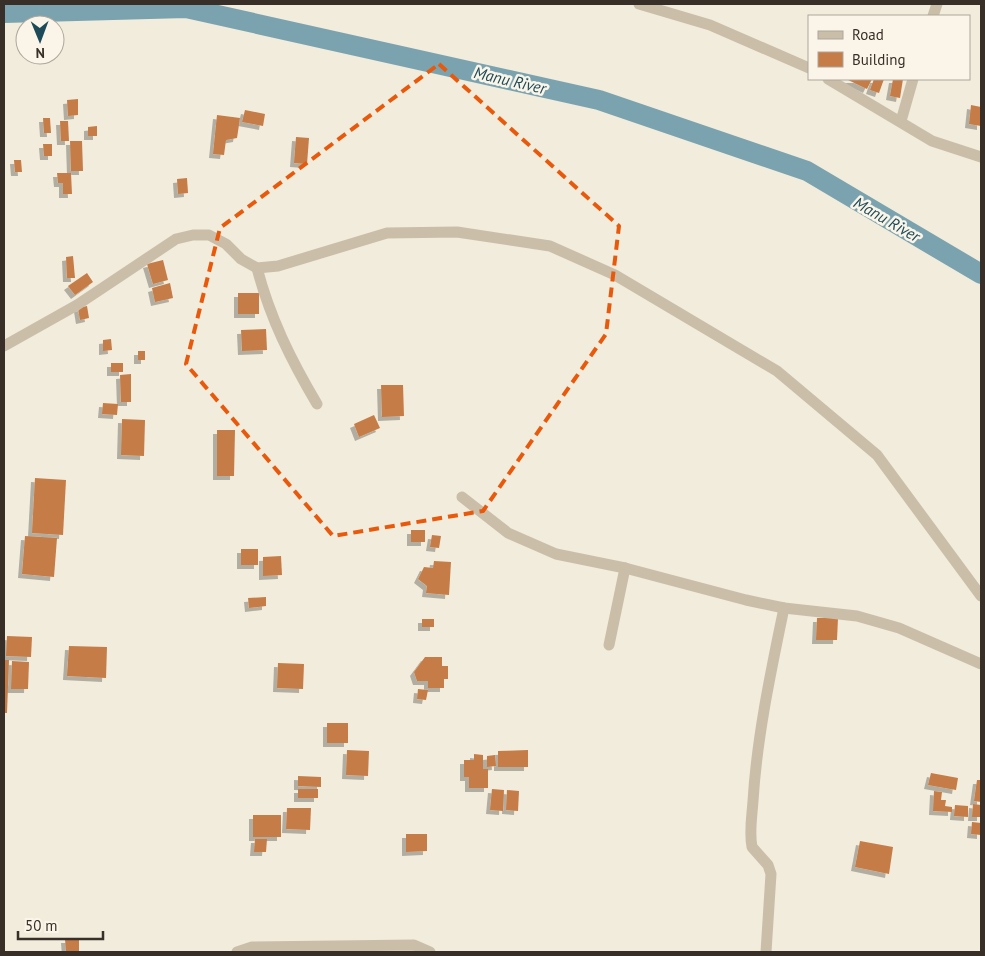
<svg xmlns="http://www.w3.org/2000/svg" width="985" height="956" font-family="'PT Sans',sans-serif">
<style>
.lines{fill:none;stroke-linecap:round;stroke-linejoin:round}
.river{stroke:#7ba3af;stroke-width:20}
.building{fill:#c67c46;filter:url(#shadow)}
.minor{stroke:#cabea8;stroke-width:11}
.marked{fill:none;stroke:#e8590c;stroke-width:4;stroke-dasharray:10 6;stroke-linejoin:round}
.labels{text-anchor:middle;stroke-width:5;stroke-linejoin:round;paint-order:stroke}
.water-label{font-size:16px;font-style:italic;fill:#1d4a58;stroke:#faf5e8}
</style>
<defs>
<filter id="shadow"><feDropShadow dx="-4" dy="4" stdDeviation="0" flood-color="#0004"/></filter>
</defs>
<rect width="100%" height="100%" fill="#f2ecdc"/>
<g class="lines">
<polyline class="river" points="4,13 186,8 599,100 807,171 981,274"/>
</g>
<g class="building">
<polygon points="846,79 872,79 867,89"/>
<polygon points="874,79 884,79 879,93 870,90"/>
<polygon points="893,79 903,79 900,98 890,96"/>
<polygon points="78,99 78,115 68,116 67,100"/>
<polygon points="971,105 981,107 981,126 969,124"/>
<polygon points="245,110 265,114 263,126 242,122"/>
<polygon points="217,115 240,118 237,138 226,140 224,155 213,154"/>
<polygon points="43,118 50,118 51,133 44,133"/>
<polygon points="60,121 68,121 69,141 61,141"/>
<polygon points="97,126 97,136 88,136 88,127"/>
<polygon points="296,137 309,138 307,164 294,163"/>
<polygon points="70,141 82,141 83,171 71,171"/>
<polygon points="43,144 52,144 52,156 44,156"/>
<polygon points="14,160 21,160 22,172 15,172"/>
<polygon points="57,173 71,173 72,194 63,194 63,183 58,183"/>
<polygon points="187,178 188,193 178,194 177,179"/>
<polygon points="73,256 75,278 67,278 66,257"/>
<polygon points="163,260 168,280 153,284 147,264"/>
<polygon points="87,273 93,282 75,295 68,286"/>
<polygon points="170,283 173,298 155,302 152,288"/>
<rect x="238" y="293" width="21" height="21"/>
<polygon points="87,306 89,318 80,320 78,308"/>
<polygon points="266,329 267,350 242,351 241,330"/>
<polygon points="111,339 112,350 103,351 103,340"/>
<rect x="138" y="351" width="7" height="9"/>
<rect x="111" y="363" width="12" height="9"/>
<polygon points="131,374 131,402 121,402 120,375"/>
<polygon points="381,385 403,385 404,416 382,417"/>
<polygon points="103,403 118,404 117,415 102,414"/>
<polygon points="374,415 380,428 359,437 354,424"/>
<polygon points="122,419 145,420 144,456 121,455"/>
<polygon points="217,430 235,430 234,476 217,476"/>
<polygon points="35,478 66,480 63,535 32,533"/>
<rect x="411" y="530" width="14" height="12"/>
<polygon points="432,535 441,536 439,548 430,547"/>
<polygon points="25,536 57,538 54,577 22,574"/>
<rect x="241" y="549" width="17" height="16"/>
<polygon points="281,556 282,575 263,576 263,557"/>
<polygon points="434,561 451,562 449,595 426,593 427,586 418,579 424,567 433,568"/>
<polygon points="266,597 266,606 249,608 248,598"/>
<polygon points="817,618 838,618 837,640 816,640"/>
<rect x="422" y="619" width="12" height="8"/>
<polygon points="7,636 32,637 31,657 6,656"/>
<polygon points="69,646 107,647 106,678 67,676"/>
<polygon points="425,657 442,657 442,666 448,666 448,679 444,679 444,688 428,688 428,681 417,681 414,672"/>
<polygon points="4,660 9,660 7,713 4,713"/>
<polygon points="12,661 29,662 28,689 11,689"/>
<polygon points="278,663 304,664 303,689 277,688"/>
<polygon points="418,689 428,690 426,700 417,699"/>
<rect x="327" y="723" width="21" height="20"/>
<polygon points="347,750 369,751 368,776 346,775"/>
<polygon points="528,750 528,767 498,767 498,751"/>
<polygon points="474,754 483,755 483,769 488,769 488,788 469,788 469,777 464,777 464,760 474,760"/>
<polygon points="495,755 496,766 487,767 487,756"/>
<polygon points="931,773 958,778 956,790 928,785"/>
<polygon points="298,776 321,777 321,787 298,786"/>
<polygon points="977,780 981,780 981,802 974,801"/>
<rect x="298" y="789" width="20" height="9"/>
<polygon points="492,789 504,790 503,811 490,810"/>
<polygon points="507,790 519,791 518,811 506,810"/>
<polygon points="934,791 942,792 941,800 946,800 945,806 952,807 952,812 933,811"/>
<polygon points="973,804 981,805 981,817 972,817"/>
<polygon points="955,805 968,806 968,817 954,816"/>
<polygon points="287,808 311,808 310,830 286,829"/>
<rect x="253" y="815" width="28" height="22"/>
<polygon points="972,822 981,823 981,835 971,834"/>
<polygon points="406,834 427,834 427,851 406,852"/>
<polygon points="255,839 267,839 266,852 254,852"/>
<polygon points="860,841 893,847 889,874 855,867"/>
<polygon points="65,939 79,939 79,952 66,952"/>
</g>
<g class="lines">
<g class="minor">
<polyline points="639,4 710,25 809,68"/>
<polyline points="933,16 937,4"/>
<polyline points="828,79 932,141 981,157"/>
<polyline points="901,121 913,79"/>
<path d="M257 268C270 318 291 360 317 404"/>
<polyline points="4,346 77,305 176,239 193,235 209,235 226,244 241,259 257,268 278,266 387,233 457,232 550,246 615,275 777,371 877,455 981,596"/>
<polyline points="462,497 508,533 556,554 625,568 746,600 784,608 857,616 899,628 981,664"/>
<polyline points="609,645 625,568"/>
<polyline points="237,952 252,947 414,945 430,952"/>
<path d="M766 952 771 874 768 865 752 847C749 832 752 816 753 801 757 736 771 671 784 608"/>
</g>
</g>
<path class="marked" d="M439 64 619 226 606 334 483 511 333 536 186 364 220 228Z"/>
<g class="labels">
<g class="water-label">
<text transform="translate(510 80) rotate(13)" y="6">Manu River</text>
<text transform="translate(887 219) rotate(30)" y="6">Manu River</text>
</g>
</g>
<rect width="985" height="956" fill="none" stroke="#372f28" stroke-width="10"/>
<rect x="808" y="15" width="162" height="65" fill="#faf5e8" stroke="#aca69b"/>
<rect x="818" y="31" width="25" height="8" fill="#cabea8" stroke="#aca69b"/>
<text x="852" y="40" font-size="15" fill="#372f28">Road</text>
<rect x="818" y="52" width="25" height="15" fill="#c67c46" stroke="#aca69b"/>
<text x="852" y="65" font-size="15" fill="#372f28">Building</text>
<g transform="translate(40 40) rotate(179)"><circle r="24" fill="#faf5e8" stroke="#aca69b"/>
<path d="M0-4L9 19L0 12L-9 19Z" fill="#1d4a58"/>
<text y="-8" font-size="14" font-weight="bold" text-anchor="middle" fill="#372f28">N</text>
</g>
<path d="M18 931v8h85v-8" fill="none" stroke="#372f28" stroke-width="2.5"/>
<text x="25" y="931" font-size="15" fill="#372f28" stroke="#faf5e8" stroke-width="4" paint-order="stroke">50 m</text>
</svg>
